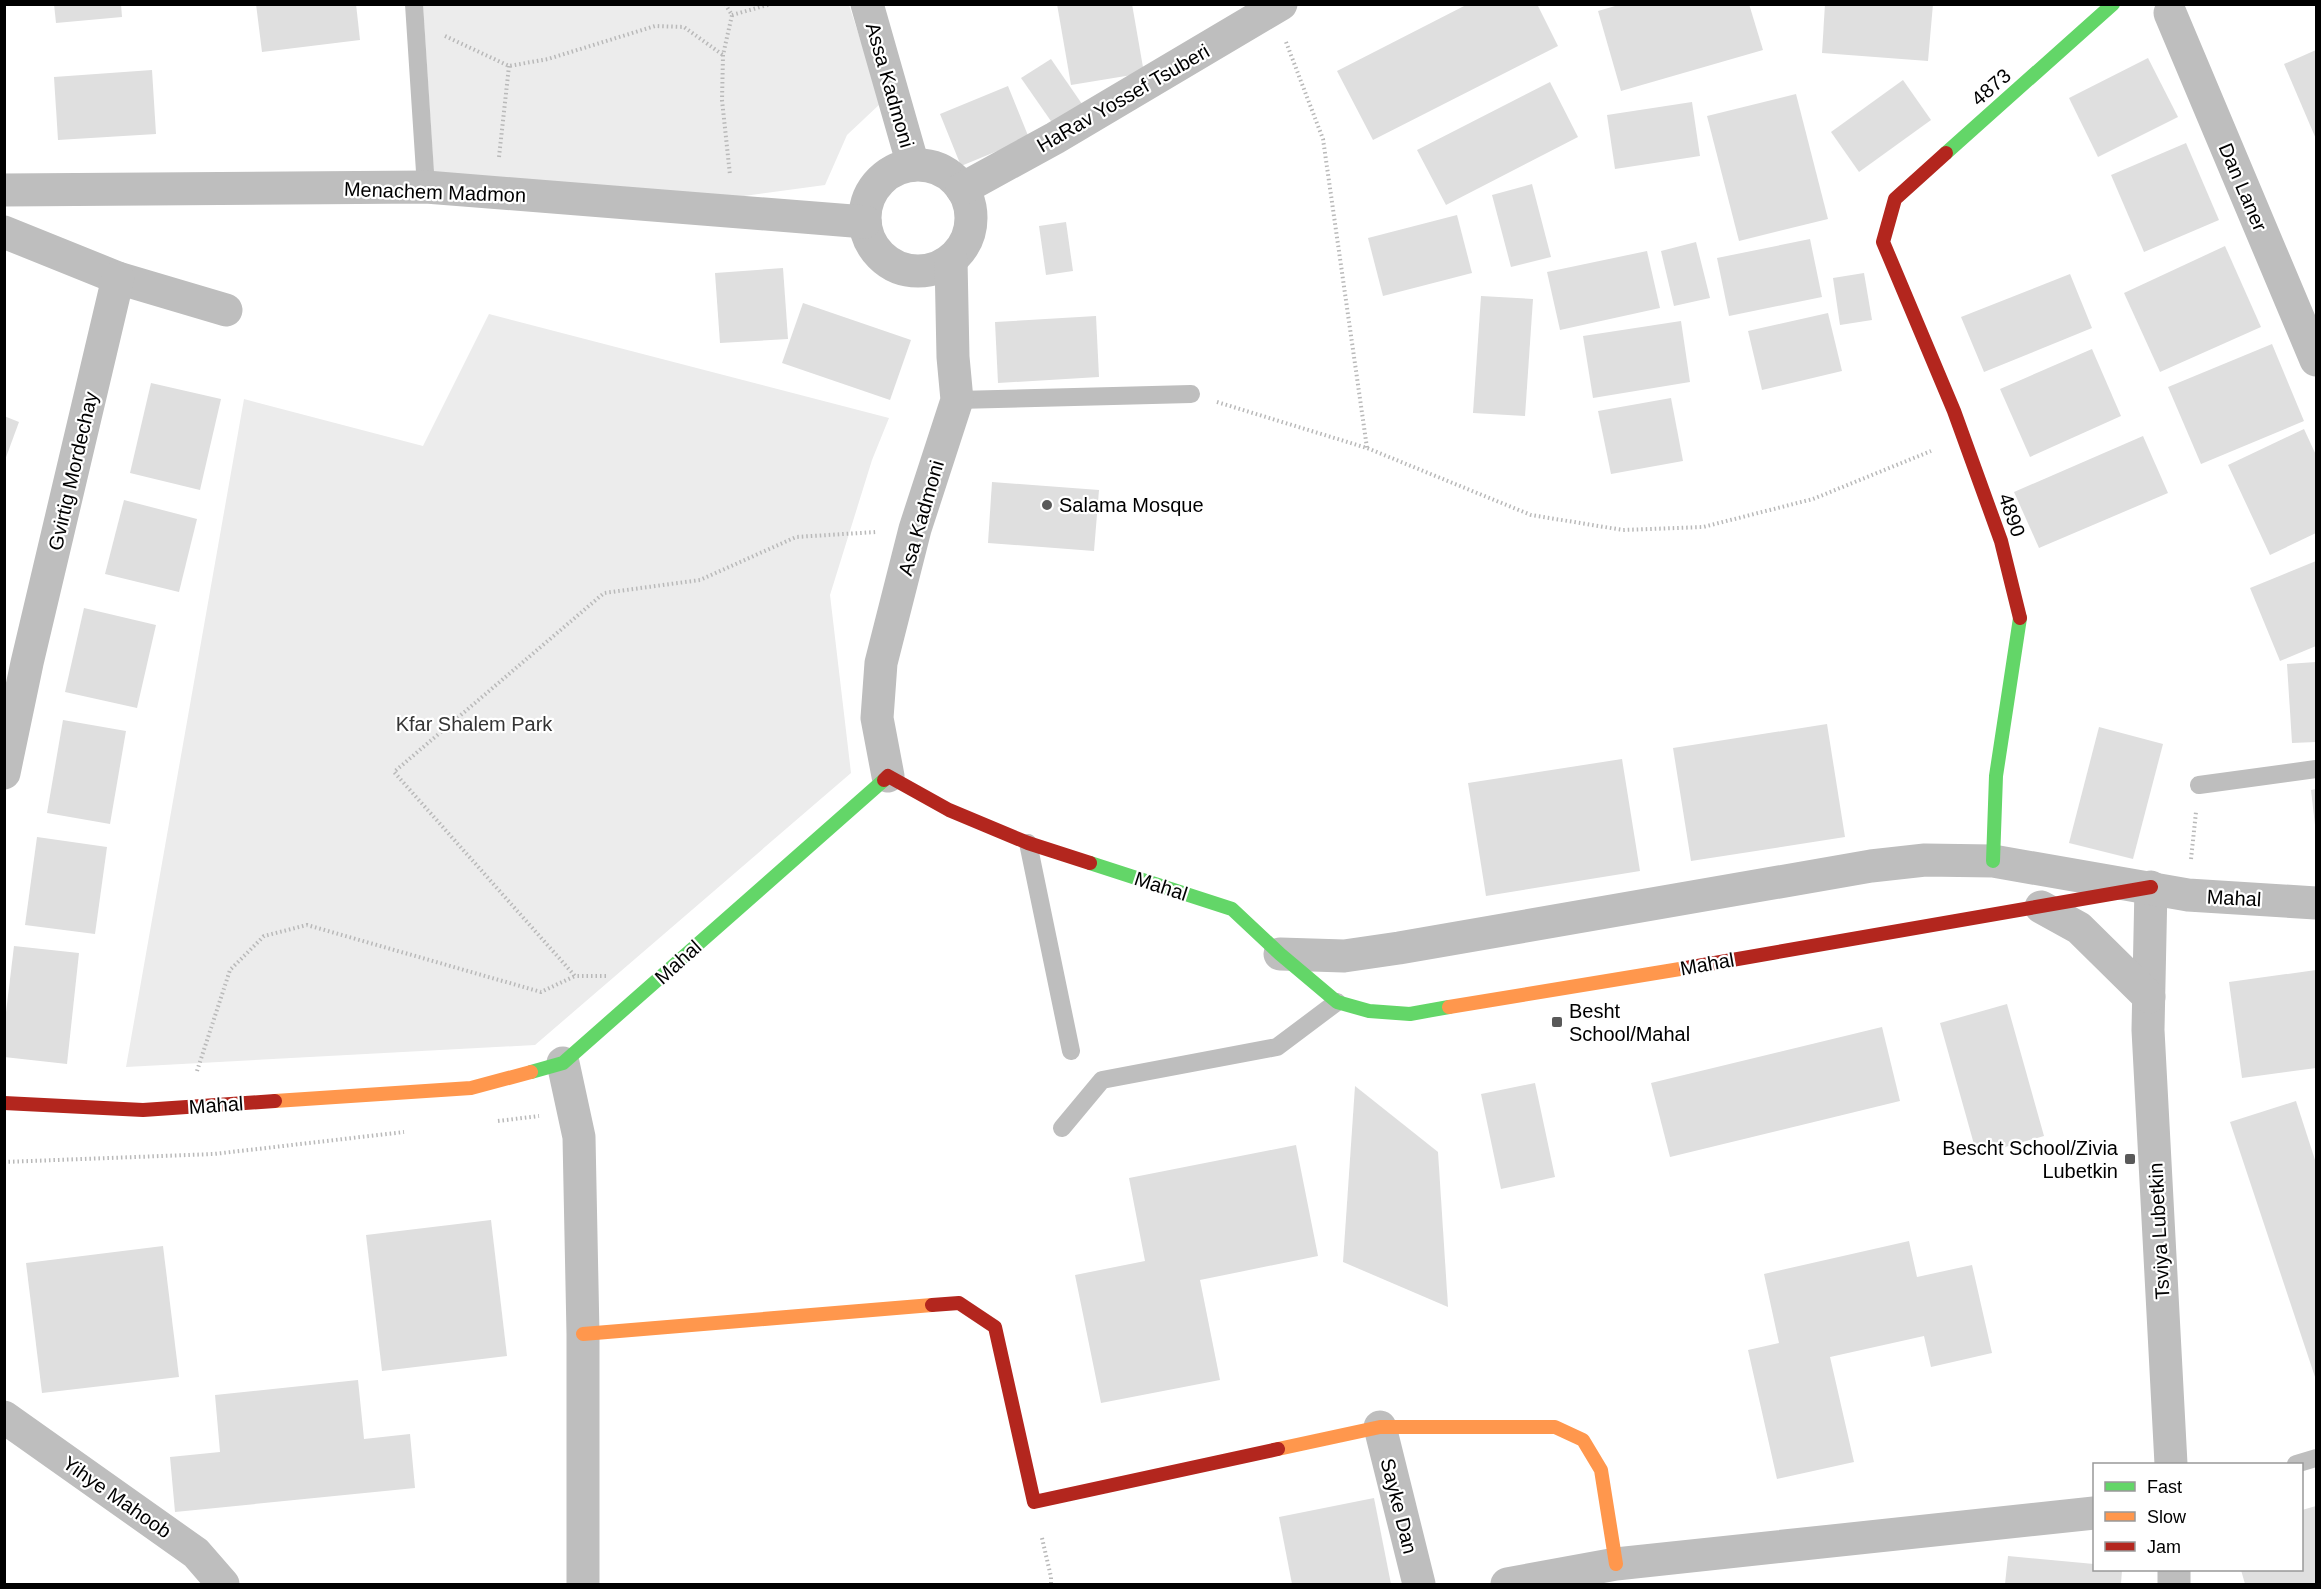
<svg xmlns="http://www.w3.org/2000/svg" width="2321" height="1589" font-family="Helvetica,sans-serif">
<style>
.green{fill:#ececec}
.building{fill:#dfdfdf}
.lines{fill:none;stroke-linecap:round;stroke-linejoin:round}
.path{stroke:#b9b9b9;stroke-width:4;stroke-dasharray:1.5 3;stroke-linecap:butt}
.lane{stroke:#bebebe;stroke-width:18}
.street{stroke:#bebebe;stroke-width:33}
.fast{stroke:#63d668;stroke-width:14}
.slow{stroke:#ff974d;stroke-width:14}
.jam{stroke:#b3261e;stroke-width:14}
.poi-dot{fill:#595959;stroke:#fff;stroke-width:2}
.labels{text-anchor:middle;stroke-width:4.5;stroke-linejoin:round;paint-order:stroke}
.street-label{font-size:20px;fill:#000;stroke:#fff}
.poi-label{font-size:20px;fill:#000;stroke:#fff;text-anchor:start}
.park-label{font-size:20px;fill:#333;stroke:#fff}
</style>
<rect width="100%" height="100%" fill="#fff"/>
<g class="green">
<polygon points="423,5 849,5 881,103 847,135 825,185 722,199 434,175"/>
<polygon points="489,314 889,418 872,460 830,595 851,773 535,1045 126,1067 244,399 423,446"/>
</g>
<g class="building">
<polygon points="54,4 121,4 122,17 56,23"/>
<polygon points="256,4 356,4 360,40 262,52"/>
<polygon points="1057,4 1132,4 1144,73 1071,85"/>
<polygon points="1468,4 1537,4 1558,46 1373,140 1337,71"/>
<polygon points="1622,4 1749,4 1763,50 1621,91 1598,11"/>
<polygon points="1825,4 1933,4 1928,61 1822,53"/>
<polygon points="2316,50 2316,139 2284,64"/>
<polygon points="2148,58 2178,117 2098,157 2069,98"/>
<polygon points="1051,59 1082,104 1053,124 1021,78"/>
<polygon points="152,70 156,134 58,140 54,77"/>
<polygon points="1903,80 1931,120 1859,172 1831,132"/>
<polygon points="1550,82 1578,137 1446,205 1417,150"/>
<polygon points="1008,86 1029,138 961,166 940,114"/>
<polygon points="1796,94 1828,219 1739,241 1707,116"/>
<polygon points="1692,102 1700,156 1615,169 1607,115"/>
<polygon points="2186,143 2219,220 2144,252 2111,175"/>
<polygon points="1532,184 1551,257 1511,267 1492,195"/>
<polygon points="1457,215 1472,273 1383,296 1368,238"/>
<polygon points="1066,222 1073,271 1046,275 1039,226"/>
<polygon points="1810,239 1822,297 1729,316 1717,258"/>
<polygon points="1696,242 1710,298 1674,306 1661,251"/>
<polygon points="2225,246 2261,327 2160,372 2124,293"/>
<polygon points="1647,251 1660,308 1560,330 1547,272"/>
<polygon points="783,268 788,339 720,343 715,273"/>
<polygon points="1864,273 1872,320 1840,325 1833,278"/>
<polygon points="2070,274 2092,328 1984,372 1961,317"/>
<polygon points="1481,296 1533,299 1525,416 1473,413"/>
<polygon points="803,303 911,340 890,400 782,363"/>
<polygon points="1828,313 1842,371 1762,390 1748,331"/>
<polygon points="1096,316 1099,377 998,383 995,322"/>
<polygon points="1681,321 1690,382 1593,398 1583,336"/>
<polygon points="2272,344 2304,421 2201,464 2168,387"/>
<polygon points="2092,349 2121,416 2030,457 2000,389"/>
<polygon points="151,383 221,399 200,490 130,473"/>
<polygon points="1671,398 1683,461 1611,474 1598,411"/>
<polygon points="4,416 19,422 5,460 4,460"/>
<polygon points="2304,429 2316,455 2316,533 2270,555 2228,465"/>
<polygon points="2143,436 2168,493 2039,548 2014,492"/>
<polygon points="992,482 1099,490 1094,551 988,543"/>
<polygon points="124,500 197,519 179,592 105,574"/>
<polygon points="2316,561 2316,646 2280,661 2250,588"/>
<polygon points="84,608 156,625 137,708 65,692"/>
<polygon points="2316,662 2316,742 2292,743 2287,664"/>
<polygon points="63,720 126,731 110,824 47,813"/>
<polygon points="1827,724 1845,837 1691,861 1673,748"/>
<polygon points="2099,727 2163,744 2133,859 2069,843"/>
<polygon points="1622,759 1640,871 1486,896 1468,783"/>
<polygon points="2316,789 2316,825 2315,825 2311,790"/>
<polygon points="37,837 107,847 95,934 25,925"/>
<polygon points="14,946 79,953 67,1064 4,1057 4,1029"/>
<polygon points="2316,970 2316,1068 2242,1078 2229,982"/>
<polygon points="2007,1004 2044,1136 1977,1155 1940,1023"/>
<polygon points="1882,1027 1900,1101 1670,1157 1651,1083"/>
<polygon points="1535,1083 1555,1177 1501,1189 1481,1094"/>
<polygon points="1355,1086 1438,1152 1448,1307 1343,1262"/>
<polygon points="2296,1101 2316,1163 2316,1380 2230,1122"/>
<polygon points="1296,1145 1318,1256 1200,1280 1220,1380 1101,1403 1075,1275 1145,1261 1129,1178"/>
<polygon points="491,1220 507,1356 382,1371 366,1235"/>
<polygon points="1909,1241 1917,1277 1972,1265 1992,1353 1931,1367 1924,1336 1830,1357 1854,1462 1777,1479 1748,1350 1779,1343 1764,1274"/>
<polygon points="163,1246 179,1377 42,1393 26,1263"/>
<polygon points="358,1380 364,1439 410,1434 415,1488 175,1512 170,1457 220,1452 215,1395"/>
<polygon points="1374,1498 1391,1584 1292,1584 1279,1517"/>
<polygon points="2316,1506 2316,1584 2245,1584 2241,1570 2302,1570 2302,1510"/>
<polygon points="2008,1556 2094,1564 2094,1570 2122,1570 2121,1584 2005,1584"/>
</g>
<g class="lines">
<g class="path">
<polyline points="725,4 732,15 723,55 722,100 730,175"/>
<polyline points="732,15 771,4"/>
<polyline points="445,36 509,66 548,59 655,26 684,27 723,55"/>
<polyline points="1286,42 1323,139 1367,448"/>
<polyline points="499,157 509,66"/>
<polyline points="1217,402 1367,448 1531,515 1623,530 1703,527 1813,499 1931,451"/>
<polyline points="2191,859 2196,812"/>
<polyline points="606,976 575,976 394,772 604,593 700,580 796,537 876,532"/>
<polyline points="197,1071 230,970 264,936 307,925 541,992 575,976"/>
<polyline points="498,1121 539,1116"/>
<polyline points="4,1162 214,1154 404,1132"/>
<polyline points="1042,1538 1051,1577 1051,1584"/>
</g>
<g class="lane">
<polyline points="414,4 426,187"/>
<polyline points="957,400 1191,394"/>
<polyline points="2199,785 2316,769"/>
<polyline points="1028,843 1071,1051"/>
<polyline points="1062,1128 1102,1080 1277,1047 1337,1002"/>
<polyline points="2296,1464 2316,1458"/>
</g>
<g class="street">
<polyline points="867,4 913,165"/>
<polyline points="2170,13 2316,360"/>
<circle cx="918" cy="218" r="53"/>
<polyline points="962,189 1055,138 1281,4"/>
<polyline points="4,190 426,187 865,222"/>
<polyline points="4,232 118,278 226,310"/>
<polyline points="4,773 27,663 118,278"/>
<polyline points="888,776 877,718 881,663 915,529 957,400 953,357 951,260"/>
<polyline points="2151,887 2148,1030 2171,1464"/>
<polyline points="2041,907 2079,928 2149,997"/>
<polyline points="1280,954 1344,956 1399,948 1871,866 1925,860 1993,861 2188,895 2316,903"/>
<polyline points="563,1063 579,1137 583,1334 583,1584"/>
<polyline points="4,1417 196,1553 223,1584"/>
<polyline points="1380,1427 1419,1584"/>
<polyline points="2174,1570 2174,1584"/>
<polyline points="1507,1584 1616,1564 2094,1513"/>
</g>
<g class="fast">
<polyline points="1946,153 2113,4"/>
<polyline points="1993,861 1996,776 2020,618"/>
<polyline points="1090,863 1232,909 1280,954 1337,1002 1369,1011 1410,1014 1449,1007"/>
<polyline points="531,1072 563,1063 884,780"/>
</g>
<g class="slow">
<polyline points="1449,1007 1686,968"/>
<polyline points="275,1101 471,1088 531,1072"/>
<polyline points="583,1334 932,1305"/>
<polyline points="1278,1449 1380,1427 1555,1427 1583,1440 1601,1470 1616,1564"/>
</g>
<g class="jam">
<polyline points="1946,153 1895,199 1883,242 1954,411 2001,541 2020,618"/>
<polyline points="884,780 888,776 949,810 1028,843 1090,863"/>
<polyline points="1686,968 2151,887"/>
<polyline points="4,1103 143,1110 275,1101"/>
<polyline points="932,1305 959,1303 995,1327 1034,1502 1278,1449"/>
</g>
</g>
<g class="poi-dot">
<circle cx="1047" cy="505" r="6"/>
<rect x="1551" y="1016" width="12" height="12" rx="3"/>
<rect x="2124" y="1153" width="12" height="12" rx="3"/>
</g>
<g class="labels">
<g class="street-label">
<text transform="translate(890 85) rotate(74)" y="7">Assa Kadmoni</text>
<text transform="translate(1991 87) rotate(-41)" y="7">4873</text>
<text transform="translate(1123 98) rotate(-30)" y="7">HaRav Yossef Tsuberi</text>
<text transform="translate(2243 187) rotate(67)" y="7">Dan Laner</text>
<text transform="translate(435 192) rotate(2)" y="7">Menachem Madmon</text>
<text transform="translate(73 471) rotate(-77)" y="7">Gvirtig Mordechay</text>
<text transform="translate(2012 515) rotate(71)" y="7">4890</text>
<text transform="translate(921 518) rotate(-74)" y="7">Asa Kadmoni</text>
<text transform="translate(1161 886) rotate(18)" y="7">Mahal</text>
<text transform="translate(2234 898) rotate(3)" y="7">Mahal</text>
<text transform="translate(678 962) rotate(-42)" y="7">Mahal</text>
<text transform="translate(1707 964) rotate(-10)" y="7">Mahal</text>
<text transform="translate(216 1105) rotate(-4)" y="7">Mahal</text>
<text transform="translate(2159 1231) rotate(-93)" y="7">Tsviya Lubetkin</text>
<text transform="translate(117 1497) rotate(35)" y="7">Yihye Mahoob</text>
<text transform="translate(1399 1506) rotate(76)" y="7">Sayke Dan</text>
</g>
<g class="poi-label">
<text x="1059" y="512">Salama Mosque</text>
<text x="1569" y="1018">Besht<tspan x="1569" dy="23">School/Mahal</tspan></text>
<text x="2118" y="1155" text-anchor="end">Bescht School/Zivia<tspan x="2118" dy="23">Lubetkin</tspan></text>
</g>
<g class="park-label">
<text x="474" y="731">Kfar Shalem Park</text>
</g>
</g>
<rect width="2321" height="1589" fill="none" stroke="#000000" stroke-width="12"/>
<rect x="2093" y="1463" width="210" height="108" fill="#ffffff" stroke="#999999" stroke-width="1.5"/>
<rect x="2105" y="1482" width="30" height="9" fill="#63d668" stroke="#999999" stroke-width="1.5"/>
<text x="2147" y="1493" font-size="18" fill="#000000">Fast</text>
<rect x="2105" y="1512" width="30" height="9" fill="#ff974d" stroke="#999999" stroke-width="1.5"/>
<text x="2147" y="1523" font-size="18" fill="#000000">Slow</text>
<rect x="2105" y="1542" width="30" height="9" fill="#b3261e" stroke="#999999" stroke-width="1.5"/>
<text x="2147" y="1553" font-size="18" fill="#000000">Jam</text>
</svg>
